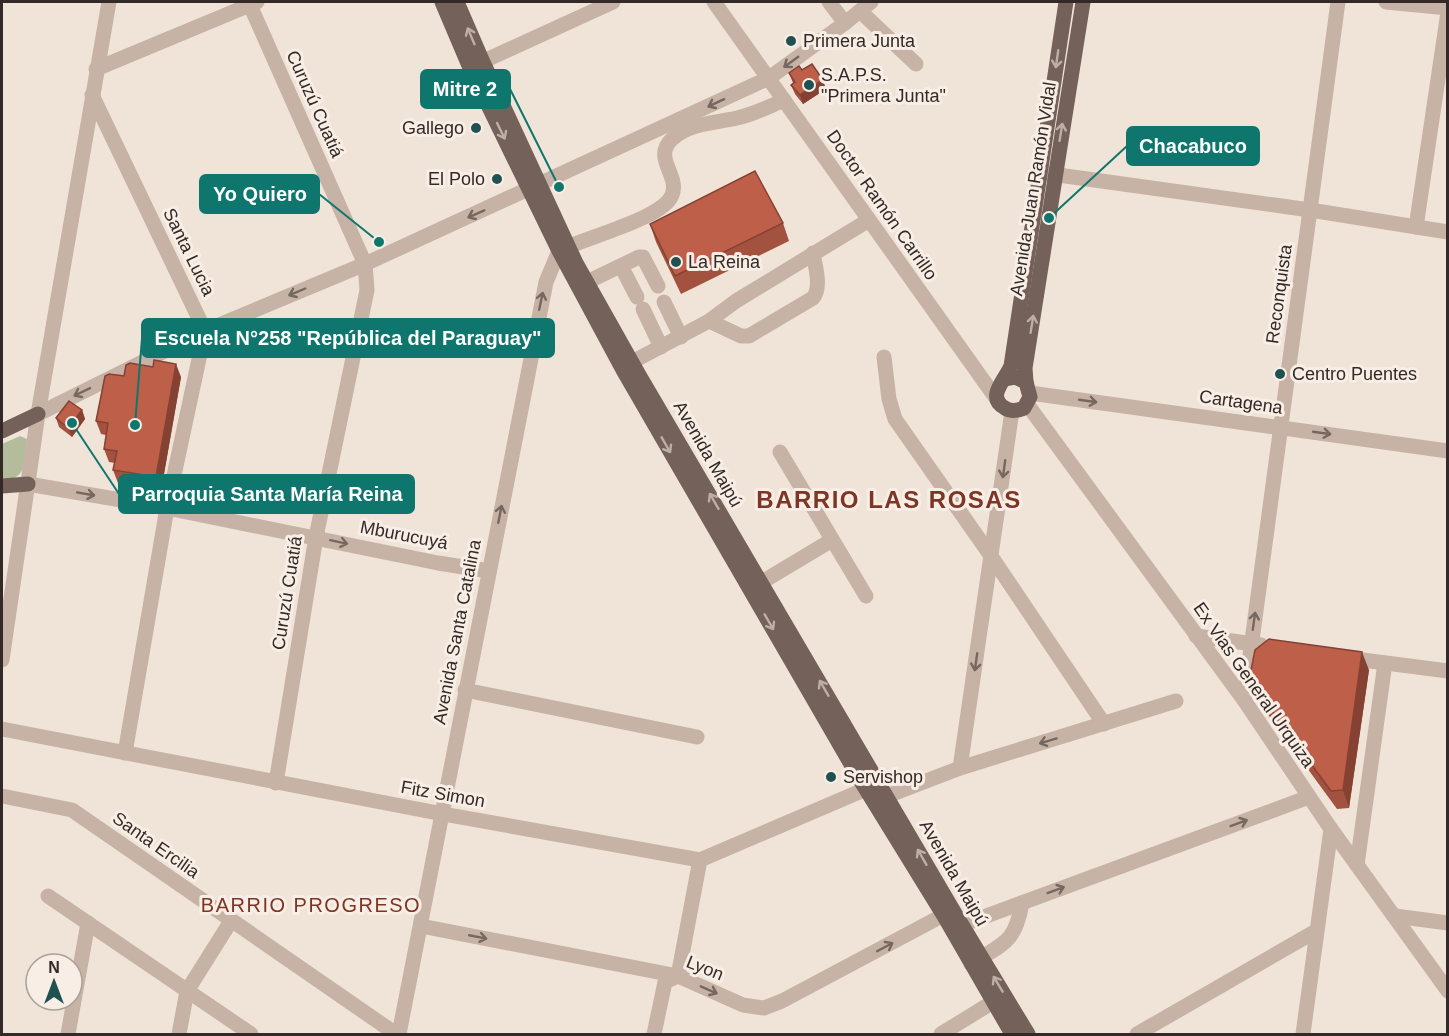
<svg xmlns="http://www.w3.org/2000/svg" width="1449" height="1036" font-family="Arial,sans-serif">
<style>
.green{fill:#b3bd9b}
.lines{fill:none;stroke-linecap:round;stroke-linejoin:round}
.minor{stroke:#c7b3a6;stroke-width:15}
.major{stroke:#746159;stroke-width:15}
.wall{fill:#a3523f}
.shaded-wall{fill:#854233}
.building{fill:#be5f49;stroke:#854233;stroke-width:1.5}
.oneway{stroke:#bdafa6}
.oneway2{stroke:#766860}
.poi-dot{fill:#1f5152;stroke:#f8eee5;stroke-width:2}
.labels{text-anchor:middle;stroke-width:6;stroke-linejoin:round;paint-order:stroke}
.poi-label{font-size:18px;fill:#332a27;stroke:#f8eee5;text-anchor:start}
.street-label{font-size:18px;fill:#332a27;stroke:#f8eee5}
.neighbourhood-label{font-size:20px;letter-spacing:1.5px;fill:#7d3525;stroke:#f8eee5}
.district-label{font-size:24px;font-weight:bold;letter-spacing:1.5px;fill:#7d3525;stroke:#f8eee5}
.leader{fill:none;stroke:#0f766e;stroke-width:2}
.callout-dot{fill:#0f766e;stroke:#f8eee5;stroke-width:2}
.callout{fill:#0f766e;stroke:#0f766e;stroke-width:2}
.callout-label{font-size:20px;text-anchor:middle;font-weight:bold;fill:#fff}
</style>
<rect width="100%" height="100%" fill="#f0e4d9"/>
<path class="green" d="M20 436 27 439C24 461 29 478 2 481V444Z"/>
<g class="lines">
<g class="minor">
<polyline points="714,2 998,401"/>
<polyline points="829,2 845,23"/>
<polyline points="1386,2 1448,8"/>
<polyline points="250,5 365,264 367,290 316,537 276,783"/>
<polyline points="860,11 916,64"/>
<polyline points="473,66 613,2"/>
<polyline points="96,69 257,2"/>
<polyline points="92,95 205,331 167,508 125,753"/>
<polyline points="1044,173 1310,210 1448,232"/>
<polyline points="1416,227 1448,12"/>
<polyline points="621,266 637,297"/>
<polyline points="587,282 639,257 643,257 658,286"/>
<polyline points="664,302 681,337"/>
<polyline points="643,309 661,347"/>
<path d="M709 321 741 336H749L813 298C822 287 815 266 813 253"/>
<polyline points="884,357 889,399 895,419 991,556 1104,724"/>
<polyline points="632,362 709,321 736,301 869,220"/>
<polyline points="1030,393 1448,451"/>
<polyline points="1027,404 1244,700 1331,829 1448,991"/>
<polyline points="38,414 205,331 365,264 769,78 845,23 871,2"/>
<polyline points="780,452 866,596"/>
<polyline points="28,484 167,508 438,563 489,571"/>
<polyline points="752,588 832,540"/>
<polyline points="1196,636 1261,645"/>
<polyline points="1347,658 1448,671"/>
<polyline points="2,660 38,414 109,2"/>
<polyline points="465,690 697,737"/>
<polyline points="1244,700 1338,2"/>
<polyline points="2,729 443,814 700,860 866,789"/>
<polyline points="960,768 1012,411"/>
<polyline points="2,796 72,810 396,1034"/>
<polyline points="874,801 960,768 1176,701"/>
<polyline points="1357,865 1385,663"/>
<polyline points="48,896 251,1034"/>
<polyline points="1395,916 1448,923"/>
<polyline points="421,926 678,976 743,1005 764,1008 782,1001 953,910"/>
<polyline points="953,931 962,925 1309,797"/>
<path d="M971 964C1003 943 1015 944 1022 903"/>
<polyline points="68,1034 88,923"/>
<polyline points="179,1034 187,991 231,921"/>
<path d="M399 1034 546 282 559 251C583 238 663 219 672 195 680 175 652 158 672 139 689 123 715 123 737 118 754 114 769 107 784 100"/>
<polyline points="654,1034 665,982 678,976 700,860"/>
<polyline points="941,1034 993,1002"/>
<polyline points="1137,1034 1316,931"/>
<polyline points="1303,1034 1331,829"/>
</g>
<g class="major">
<polyline points="442,2 470,68 559,251 623,370 859,778 944,916 1012,1034"/>
<polyline points="457,2 482,60 576,263 639,375 953,910 1028,1034"/>
<path d="M1004 379 1015 377 1026 382 1030 397 1024 408C1017 411 1011 412 1005 408 985 397 1006 379 1011 366L1066 2"/>
<polyline points="1026,382 1025,368 1083,2"/>
<polyline points="2,431 38,414"/>
<polyline points="2,486 28,484"/>
</g>
</g>
<g class="wall">
<polygon points="802,70 826,89 803,104 795,94 791,85 793,83 789,73"/>
<polygon points="783,223 789,241 681,294 656,242 650,224"/>
<polygon points="124,376 181,377 161,491 118,483 113,470 115,463 109,462 104,449 106,435 101,434 96,421"/>
<polygon points="82,410 85,419 72,437 59,427 56,418"/>
<polygon points="1369,670 1349,808 1337,809 1256,698 1249,680"/>
</g>
<g class="shaded-wall">
<polygon points="823,80 826,89 803,104 800,95"/>
<polygon points="176,364 181,377 161,491 156,477"/>
<polygon points="82,410 85,419 72,437 68,428"/>
<polygon points="1362,652 1369,670 1349,808 1343,790"/>
</g>
<g class="building">
<polygon points="812,64 823,80 800,95 791,85 795,82 789,73 799,66 802,70"/>
<polygon points="755,171 783,223 675,276 650,224"/>
<polygon points="154,360 176,364 156,477 113,470 117,451 104,449 108,423 96,421 105,376 109,374 124,376 126,365 130,363 153,367"/>
<polygon points="69,401 82,410 68,428 56,418"/>
<polygon points="1269,639 1362,652 1343,790 1331,791 1249,680 1255,650"/>
</g>
<defs><path id="oneway-shaft" d="M-6 0H5M1.5-3L5.5 0L1.5 3" fill="none" stroke-width="1.6" stroke-linecap="round" stroke-linejoin="round" transform="scale(1.5)"/></defs>
<g class="oneway">
<use href="#oneway-shaft" transform="translate(471 36) rotate(-113)"/>
<use href="#oneway-shaft" transform="translate(1057 59) rotate(98)"/>
<use href="#oneway-shaft" transform="translate(501 131) rotate(64)"/>
<use href="#oneway-shaft" transform="translate(1061 132) rotate(-81)"/>
<use href="#oneway-shaft" transform="translate(1032 324) rotate(-81)"/>
<use href="#oneway-shaft" transform="translate(666 445) rotate(60)"/>
<use href="#oneway-shaft" transform="translate(714 501) rotate(-120)"/>
<use href="#oneway-shaft" transform="translate(769 622) rotate(60)"/>
<use href="#oneway-shaft" transform="translate(824 688) rotate(-120)"/>
<use href="#oneway-shaft" transform="translate(922 857) rotate(-120)"/>
<use href="#oneway-shaft" transform="translate(998 984) rotate(-121)"/>
</g>
<g class="oneway2">
<use href="#oneway-shaft" transform="translate(791 62) rotate(144)"/>
<use href="#oneway-shaft" transform="translate(716 103) rotate(155)"/>
<use href="#oneway-shaft" transform="translate(476 214) rotate(156)"/>
<use href="#oneway-shaft" transform="translate(297 292) rotate(157)"/>
<use href="#oneway-shaft" transform="translate(541 301) rotate(-78)"/>
<use href="#oneway-shaft" transform="translate(82 392) rotate(154)"/>
<use href="#oneway-shaft" transform="translate(1088 401) rotate(8)"/>
<use href="#oneway-shaft" transform="translate(1322 433) rotate(8)"/>
<use href="#oneway-shaft" transform="translate(1004 469) rotate(98)"/>
<use href="#oneway-shaft" transform="translate(86 494) rotate(10)"/>
<use href="#oneway-shaft" transform="translate(500 514) rotate(-79)"/>
<use href="#oneway-shaft" transform="translate(339 542) rotate(12)"/>
<use href="#oneway-shaft" transform="translate(1254 621) rotate(-82)"/>
<use href="#oneway-shaft" transform="translate(976 662) rotate(98)"/>
<use href="#oneway-shaft" transform="translate(1048 741) rotate(163)"/>
<use href="#oneway-shaft" transform="translate(1239 823) rotate(-20)"/>
<use href="#oneway-shaft" transform="translate(1056 890) rotate(-20)"/>
<use href="#oneway-shaft" transform="translate(478 937) rotate(11)"/>
<use href="#oneway-shaft" transform="translate(885 947) rotate(-28)"/>
<use href="#oneway-shaft" transform="translate(709 990) rotate(24)"/>
</g>
<g class="poi-dot">
<circle cx="791" cy="41" r="6"/>
<circle cx="809" cy="85" r="6"/>
<circle cx="476" cy="128" r="6"/>
<circle cx="497" cy="179" r="6"/>
<circle cx="676" cy="262" r="6"/>
<circle cx="1280" cy="374" r="6"/>
<circle cx="831" cy="777" r="6"/>
</g>
<g class="labels">
<g class="poi-label">
<text x="803" y="47">Primera Junta</text>
<text x="821" y="81">S.A.P.S.<tspan x="821" dy="21">"Primera Junta"</tspan></text>
<text x="464" y="134" text-anchor="end">Gallego</text>
<text x="485" y="185" text-anchor="end">El Polo</text>
<text x="688" y="268">La Reina</text>
<text x="1292" y="380">Centro Puentes</text>
<text x="843" y="783">Servishop</text>
</g>
<g class="street-label">
<text transform="translate(315 104) rotate(66)" y="6">Curuzú Cuatiá</text>
<text transform="translate(1033 189) rotate(-81)" y="6">Avenida Juan Ramón Vidal</text>
<text transform="translate(882 205) rotate(55)" y="6">Doctor Ramón Carrillo</text>
<text transform="translate(189 252) rotate(64)" y="6">Santa Lucia</text>
<text transform="translate(1279 294) rotate(-82)" y="6">Reconquista</text>
<text transform="translate(1241 402) rotate(8)" y="6">Cartagena</text>
<text transform="translate(708 454) rotate(60)" y="6">Avenida Maipú</text>
<text transform="translate(404 535) rotate(11)" y="6">Mburucuyá</text>
<text transform="translate(287 593) rotate(-81)" y="6">Curuzú Cuatiá</text>
<text transform="translate(457 632) rotate(-79)" y="6">Avenida Santa Catalina</text>
<text transform="translate(1254 685) rotate(55)" y="6">Ex Vias General Urquiza</text>
<text transform="translate(443 794) rotate(10)" y="6">Fitz Simon</text>
<text transform="translate(156 845) rotate(35)" y="6">Santa Ercilia</text>
<text transform="translate(954 873) rotate(60)" y="6">Avenida Maipú</text>
<text transform="translate(705 968) rotate(22)" y="6">Lyon</text>
</g>
<g class="neighbourhood-label">
<text x="311" y="912">BARRIO PROGRESO</text>
</g>
<g class="district-label">
<text x="889" y="508">BARRIO LAS ROSAS</text>
</g>
</g>
<path class="leader" d="M559 187L510 89M1049 218L1127 146M379 242L319 194M135 425L142 338M72 423L119 494"/>
<g class="callout-dot">
<circle cx="559" cy="187" r="6"/>
<circle cx="1049" cy="218" r="6"/>
<circle cx="379" cy="242" r="6"/>
<circle cx="135" cy="425" r="6"/>
<circle cx="72" cy="423" r="6"/>
</g>
<g class="callout">
<rect x="421" y="70" width="89" height="38" rx="6"/>
<rect x="1127" y="127" width="132" height="38" rx="6"/>
<rect x="200" y="175" width="119" height="38" rx="6"/>
<rect x="142" y="319" width="412" height="38" rx="6"/>
<rect x="119" y="475" width="295" height="38" rx="6"/>
</g>
<g class="callout-label">
<text x="465" y="96">Mitre 2</text>
<text x="1193" y="153">Chacabuco</text>
<text x="260" y="201">Yo Quiero</text>
<text x="348" y="345">Escuela N°258 "República del Paraguay"</text>
<text x="267" y="501">Parroquia Santa María Reina</text>
</g>
<rect width="1449" height="1036" fill="none" stroke="#332a27" stroke-width="6"/>
<g transform="translate(54 982)"><circle r="28" fill="#f8eee5" stroke="#a9a099" stroke-width="1.5"/>
<path d="M0-4.5L10 22L0 15L-10 22Z" fill="#1f5152"/>
<text y="-9" font-size="16" font-weight="bold" text-anchor="middle" fill="#332a27">N</text>
</g>
</svg>
